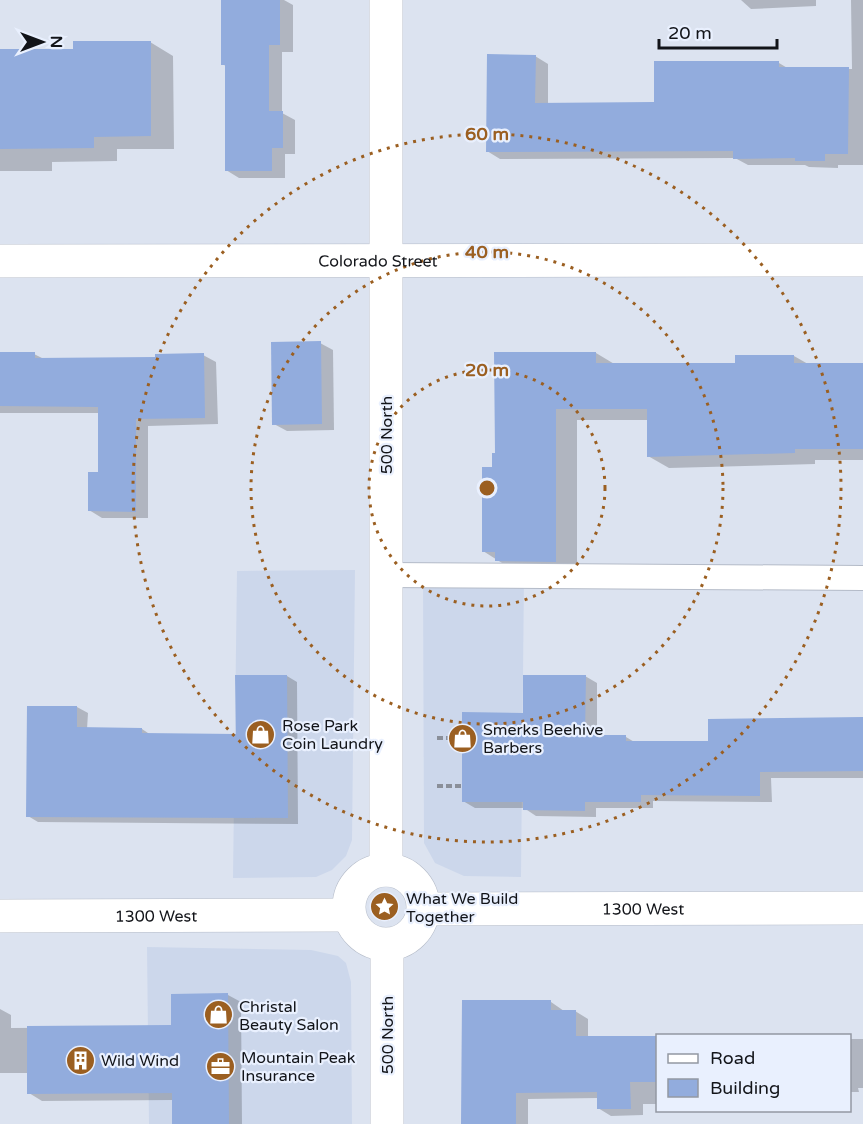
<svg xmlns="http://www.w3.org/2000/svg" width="863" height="1124" font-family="'Varela Round',sans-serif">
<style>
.built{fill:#ccd7eb}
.shadow{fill:#0003}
.building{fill:#92acdd}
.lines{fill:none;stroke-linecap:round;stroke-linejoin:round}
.lane-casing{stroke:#b4bbc8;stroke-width:26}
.street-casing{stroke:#b4bbc8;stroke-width:34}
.path{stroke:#8a8f99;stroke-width:4;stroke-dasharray:6 3;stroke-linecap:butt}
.lane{stroke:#fff;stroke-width:24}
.street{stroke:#fff;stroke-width:33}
.ring{fill:none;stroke:#9b5f21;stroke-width:3;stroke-dasharray:3 6}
.labels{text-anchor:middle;stroke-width:4.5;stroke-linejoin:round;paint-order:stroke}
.street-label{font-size:16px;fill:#121419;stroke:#e9f0fe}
.poi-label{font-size:16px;fill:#121419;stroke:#e9f0fe;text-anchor:start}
.centre{fill:#9b5f21;stroke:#e9f0fe;stroke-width:3}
.ring-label{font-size:18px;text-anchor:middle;font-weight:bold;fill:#9b5f21;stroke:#e9f0fe;stroke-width:4.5;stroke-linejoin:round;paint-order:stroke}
</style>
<rect width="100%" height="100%" fill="#dce3f0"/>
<g class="built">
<polygon points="355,570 352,840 346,856 332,870 316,877 233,878 237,571"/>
<polygon points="524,576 521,877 464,876 435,863 424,843 423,577"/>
<polygon points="147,947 311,950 338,956 346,963 351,982 352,1124 149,1124"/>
</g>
<g class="shadow">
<polygon points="222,0 284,0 293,5 293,52 282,52 282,113 295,120 295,154 285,154 285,178 239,178 226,170 226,66 222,64"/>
<polygon points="741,0 816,0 816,6 751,9"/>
<polygon points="851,0 863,0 863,165 838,165 838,168 809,167 805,165 748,165 735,158 500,159 487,151 535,56 548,64 548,104 655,103 779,63 789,69 852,69"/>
<polygon points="150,42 173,56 174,149 117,149 117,161 52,162 52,171 0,171 0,50 74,50"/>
<polygon points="320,343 333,350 334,430 287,431 274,424"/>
<polygon points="596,353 616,365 737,365 794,356 808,364 863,364 863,460 815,460 815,464 669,468 648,456 648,420 577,420 577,573 518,573 483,551 494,469"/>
<polygon points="0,354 34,354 44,359 157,358 203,355 216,362 218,424 148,426 148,518 102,518 89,510 99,473 99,413 0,413"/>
<polygon points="287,676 297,682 298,824 38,822 28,816 77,707 88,713 87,729 142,729 151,735 237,736"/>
<polygon points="585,676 597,683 597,737 626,737 636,743 709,743 863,719 863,778 771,778 772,802 653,801 653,808 596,808 596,817 536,816 524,808 475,808 463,801 525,714"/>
<polygon points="228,995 241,1002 242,1124 174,1124 173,1100 42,1101 29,1093 29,1073 0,1073 0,1009 11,1015 11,1028 173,1027"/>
<polygon points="463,1002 551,1002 564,1011 575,1011 588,1019 588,1037 658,1037 658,1104 643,1104 643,1115 611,1116 598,1108 598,1098 528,1099 528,1124 463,1124"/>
<polygon points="850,1039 863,1039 863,1088 858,1088 859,1092 850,1092"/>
</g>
<g class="building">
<polygon points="221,0 280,0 280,45 269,45 269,111 283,111 283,148 272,148 272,171 225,171 225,65 221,65"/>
<polygon points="73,41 151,41 151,136 94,137 94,148 0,149 0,49 73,49"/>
<polygon points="487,54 536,55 535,103 654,102 654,61 779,61 779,67 849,67 848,154 825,154 825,161 795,161 795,158 733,159 733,151 486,152"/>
<polygon points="321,341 322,424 272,425 271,342"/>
<polygon points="0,352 35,352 35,358 155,357 155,354 204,353 205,418 136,419 136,512 88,511 88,472 98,472 98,407 0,406"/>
<polygon points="494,352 596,352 596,363 735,363 735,355 794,355 794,363 863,363 863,449 795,449 795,453 647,457 647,409 556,409 556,562 495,561 495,552 482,552 482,467 492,467 492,453 495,453"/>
<polygon points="235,675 287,675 288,818 26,817 27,706 77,706 77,727 142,728 142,733 236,734"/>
<polygon points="523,675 586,675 585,735 626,735 626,741 708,741 708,719 863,717 863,771 760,772 760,796 641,795 641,802 585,802 585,811 523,810 523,802 462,802 462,712 523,713"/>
<polygon points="228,993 229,1124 172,1124 172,1093 27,1094 27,1026 171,1025 171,994"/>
<polygon points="462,1000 551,1000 551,1010 576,1010 576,1036 657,1036 657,1082 630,1082 631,1109 597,1109 597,1092 516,1093 516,1124 461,1124"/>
</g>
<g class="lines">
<defs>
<polyline id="lane" points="386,575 863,578"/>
<g id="street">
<polyline points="386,0 386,870"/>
<path id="s1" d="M0 261 863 260"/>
<circle cx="386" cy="907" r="37"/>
<path id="s2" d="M424 909 863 908"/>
<path id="s3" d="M0 916 349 915"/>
<polyline points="387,945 387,1124"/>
</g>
</defs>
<use href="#lane" class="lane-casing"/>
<use href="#street" class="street-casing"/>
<g class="path">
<polyline points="437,738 462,738"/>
<polyline points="437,786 462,786"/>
</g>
<use href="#lane" class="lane"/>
<use href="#street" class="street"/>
</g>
<g class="ring">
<circle cx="487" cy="488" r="118"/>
<circle cx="487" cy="488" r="236"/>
<circle cx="487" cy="488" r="354"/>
</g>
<defs>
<symbol id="shop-disc" viewBox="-11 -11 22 22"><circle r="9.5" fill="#9b5f21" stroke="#e9f0fe"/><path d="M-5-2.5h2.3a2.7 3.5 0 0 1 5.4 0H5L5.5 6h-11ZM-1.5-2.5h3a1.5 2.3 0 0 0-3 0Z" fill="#fff"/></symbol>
<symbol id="sight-disc" viewBox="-11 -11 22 22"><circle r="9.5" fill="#9b5f21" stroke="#e9f0fe"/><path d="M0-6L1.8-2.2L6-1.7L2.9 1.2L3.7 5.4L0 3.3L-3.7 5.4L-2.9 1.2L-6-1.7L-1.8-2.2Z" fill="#fff"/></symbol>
<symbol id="building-disc" viewBox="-11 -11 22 22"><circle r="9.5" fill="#9b5f21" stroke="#e9f0fe"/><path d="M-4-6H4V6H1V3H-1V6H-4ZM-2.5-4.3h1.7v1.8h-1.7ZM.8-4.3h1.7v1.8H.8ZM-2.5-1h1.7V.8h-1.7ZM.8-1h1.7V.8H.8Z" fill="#fff"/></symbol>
<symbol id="office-disc" viewBox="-11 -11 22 22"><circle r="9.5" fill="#9b5f21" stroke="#e9f0fe"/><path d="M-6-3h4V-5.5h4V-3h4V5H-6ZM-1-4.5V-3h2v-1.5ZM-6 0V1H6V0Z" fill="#fff"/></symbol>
</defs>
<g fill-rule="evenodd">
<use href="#shop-disc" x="244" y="718" width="33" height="33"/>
<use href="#shop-disc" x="446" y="722" width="33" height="33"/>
<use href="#sight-disc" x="368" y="890" width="33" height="33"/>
<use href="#shop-disc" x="202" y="998" width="33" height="33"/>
<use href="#building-disc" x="64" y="1044" width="33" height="33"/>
<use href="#office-disc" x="204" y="1050" width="33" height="33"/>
</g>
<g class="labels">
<g class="street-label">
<text dy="6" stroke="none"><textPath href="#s1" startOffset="378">Colorado Street</textPath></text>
<text transform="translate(386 435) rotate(-90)" y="6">500 North</text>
<text dy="6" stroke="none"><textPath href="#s2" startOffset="219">1300 West</textPath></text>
<text dy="6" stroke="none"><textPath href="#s3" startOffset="156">1300 West</textPath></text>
<text transform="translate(387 1035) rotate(-90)" y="6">500 North</text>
</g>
<g class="poi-label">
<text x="282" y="731">Rose Park<tspan x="282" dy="18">Coin Laundry</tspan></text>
<text x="483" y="735">Smerks Beehive<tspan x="483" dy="18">Barbers</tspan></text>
<text x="406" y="904">What We Build<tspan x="406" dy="18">Together</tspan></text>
<text x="239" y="1012">Christal<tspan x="239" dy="18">Beauty Salon</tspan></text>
<text x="241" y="1063">Mountain Peak<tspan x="241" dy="18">Insurance</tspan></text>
<text x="101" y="1066">Wild Wind</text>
</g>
</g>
<circle cx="487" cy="488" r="9" class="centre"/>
<g class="ring-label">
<text x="487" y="140">60 m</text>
<text x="487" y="258">40 m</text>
<text x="487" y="376">20 m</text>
</g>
<rect x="656" y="1034" width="195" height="78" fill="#e9f0fe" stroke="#9398a2" stroke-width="1.5"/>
<rect x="668" y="1054" width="30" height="9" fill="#ffffff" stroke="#9398a2" stroke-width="1.5"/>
<text x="710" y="1064" font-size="18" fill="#121419">Road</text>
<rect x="668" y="1079" width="30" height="18" fill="#92acdd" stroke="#9398a2" stroke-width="1.5"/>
<text x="710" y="1094" font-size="18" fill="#121419">Building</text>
<g transform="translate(42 42) rotate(90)" stroke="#e9f0fe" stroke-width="4.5" paint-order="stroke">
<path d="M0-4.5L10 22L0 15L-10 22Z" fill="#121419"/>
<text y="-9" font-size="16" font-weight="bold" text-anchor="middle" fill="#121419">N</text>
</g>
<path d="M659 39v9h118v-9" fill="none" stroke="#121419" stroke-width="3"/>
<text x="668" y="39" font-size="18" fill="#121419" stroke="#e9f0fe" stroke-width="4.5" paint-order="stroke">20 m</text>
</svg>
